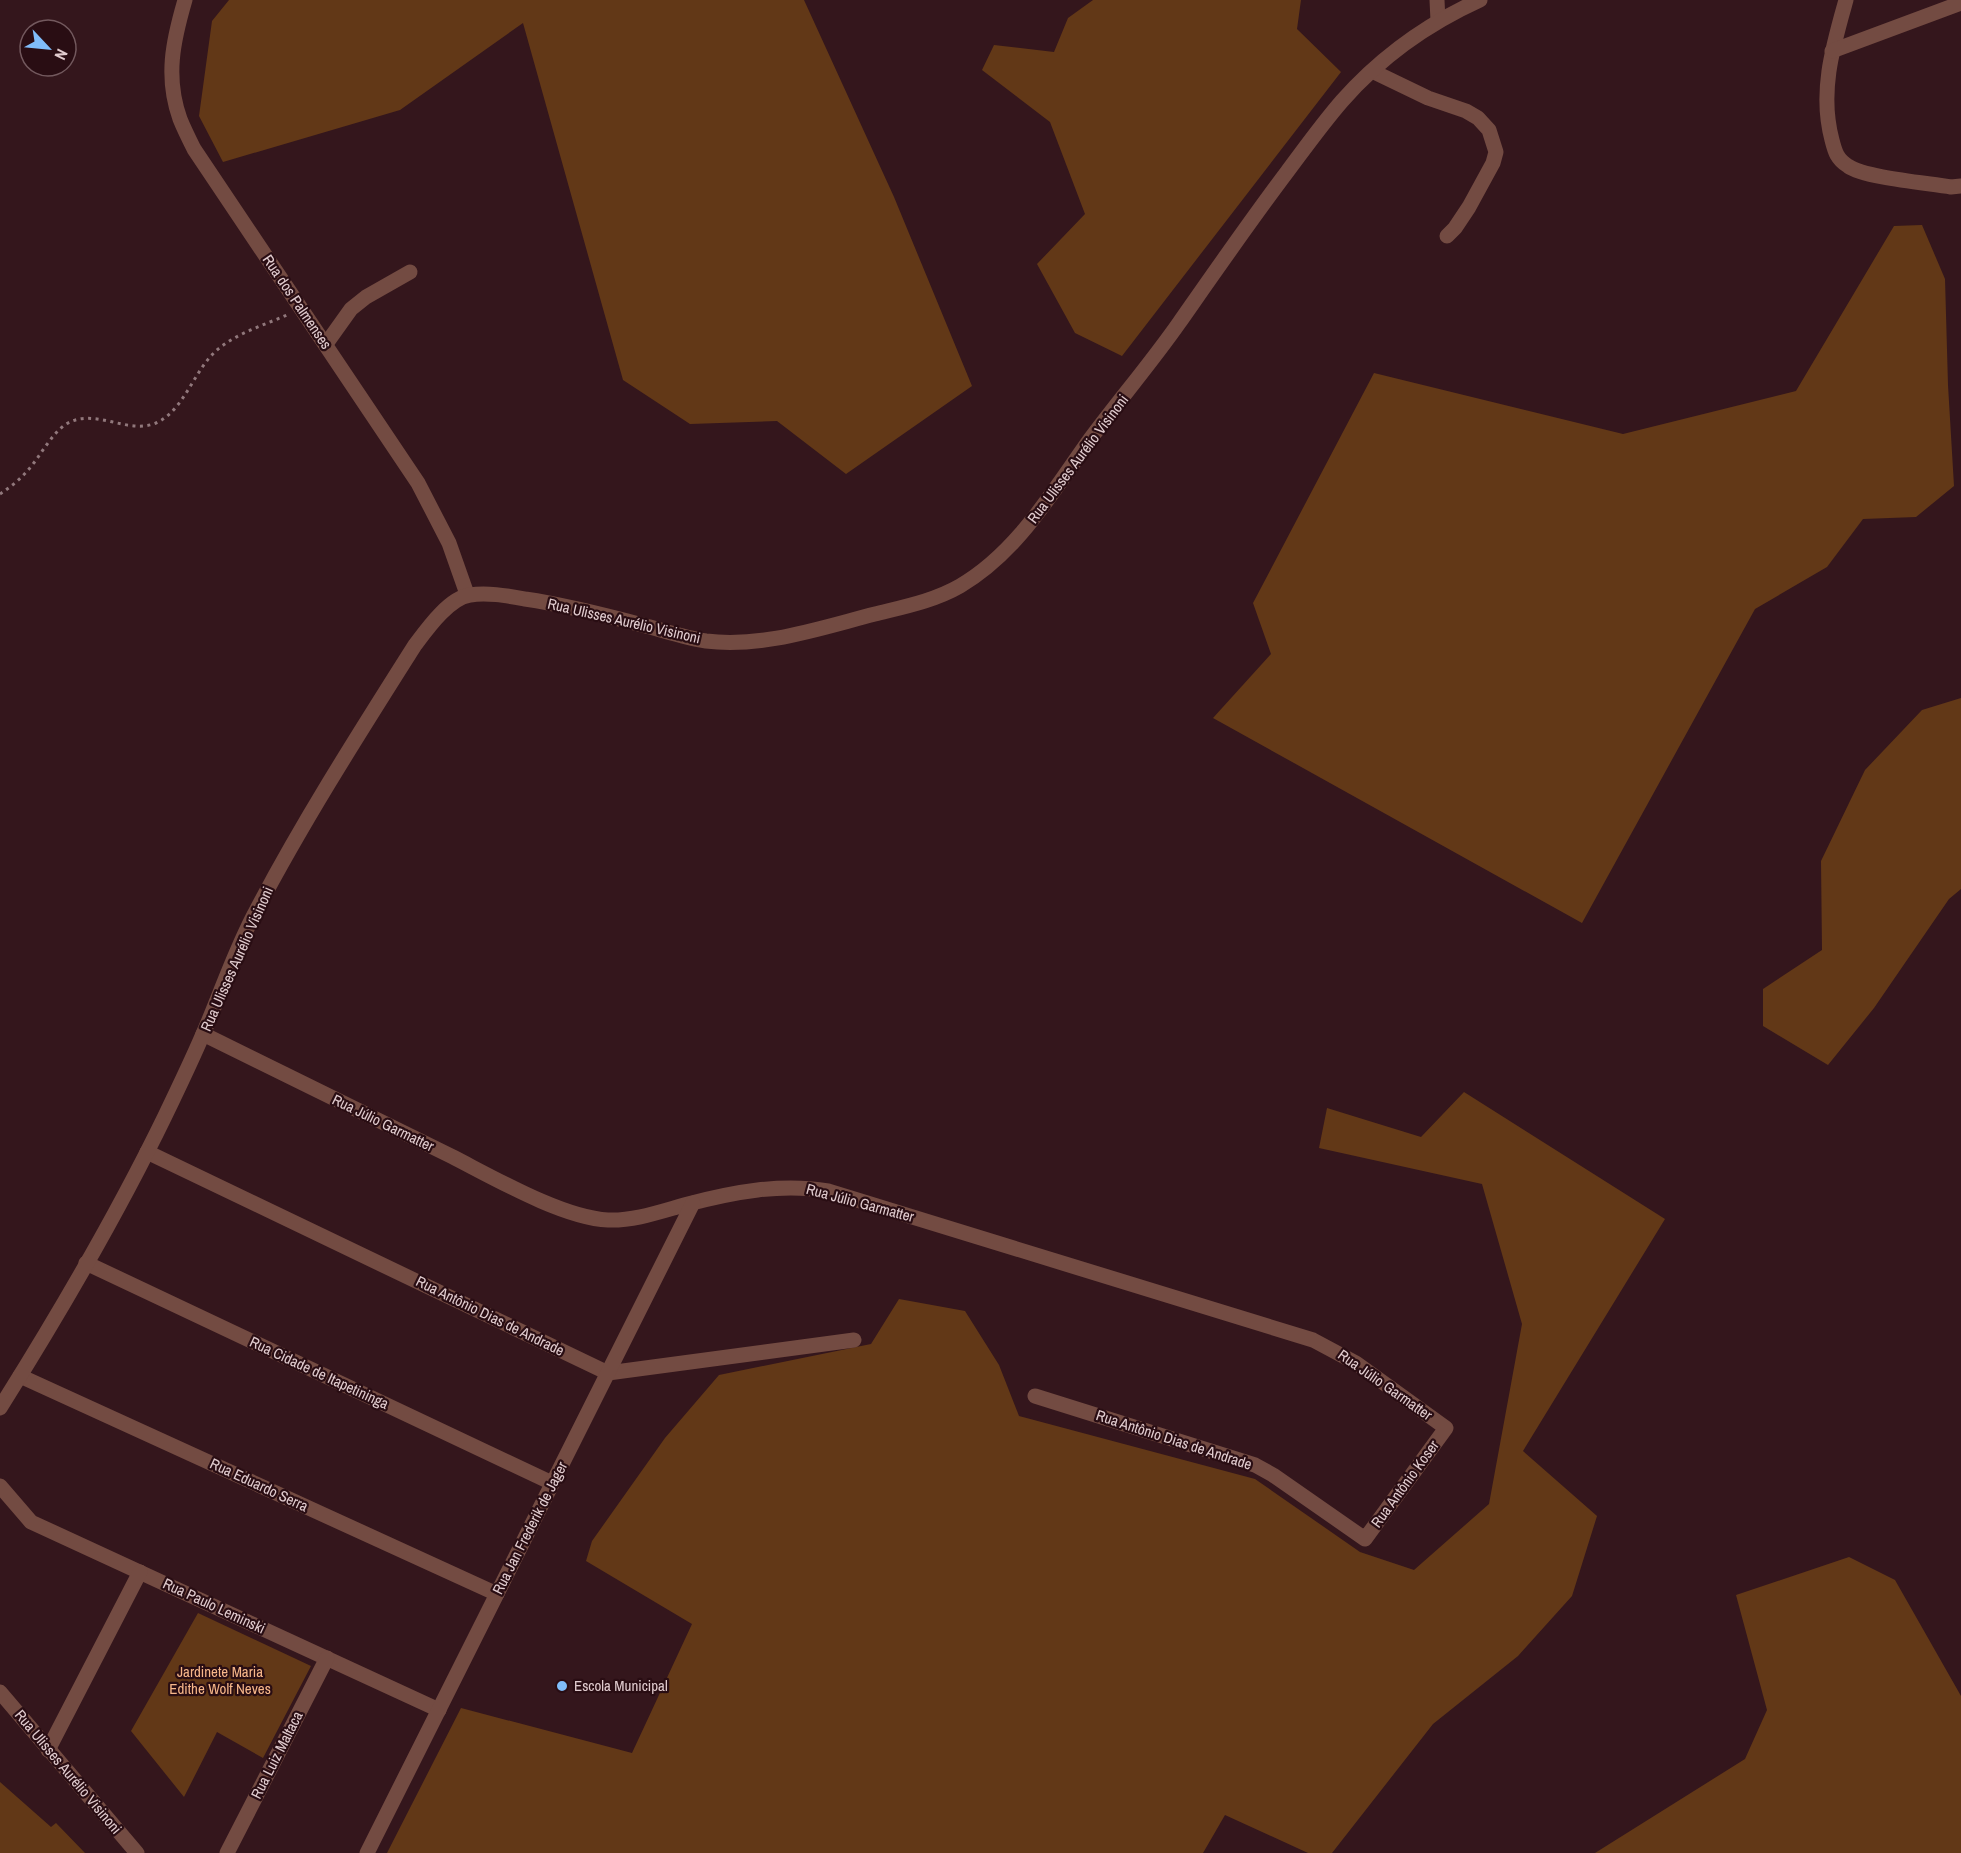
<svg xmlns="http://www.w3.org/2000/svg" width="1961" height="1853" font-family="'Archivo Narrow',sans-serif">
<style>
.green{fill:#623817}
.lines{fill:none;stroke-linecap:round;stroke-linejoin:round}
.path{stroke:#91787c;stroke-width:3;stroke-dasharray:3 4.5;stroke-linecap:butt}
.minor{stroke:#734b42;stroke-width:15}
.poi-dot{fill:#80bdfa;stroke:#290d13;stroke-width:2}
.labels{text-anchor:middle;stroke-width:4.5;stroke-linejoin:round;paint-order:stroke}
.street-label{font-size:15px;fill:#e1cccf;stroke:#290d13}
.park-label{font-size:15px;fill:#f7b78a;stroke:#290d13}
.poi-label{font-size:15px;fill:#e1cccf;stroke:#290d13;text-anchor:start}
</style>
<rect width="100%" height="100%" fill="#34161c"/>
<g class="green">
<polygon points="229,0 804,0 894,197 972,386 846,474 777,421 690,424 623,380 523,23 400,110 223,162 199,116 212,21"/>
<polygon points="1093,0 1301,0 1297,29 1341,72 1122,356 1075,333 1037,264 1085,214 1050,122 982,70 994,45 1054,52 1068,18"/>
<polygon points="1922,225 1945,279 1948,385 1954,486 1916,517 1863,519 1827,567 1755,609 1582,923 1213,718 1271,654 1253,603 1374,373 1623,434 1796,391 1894,226"/>
<polygon points="1961,698 1961,889 1949,899 1874,1008 1828,1065 1763,1026 1763,989 1822,950 1821,861 1865,770 1922,710"/>
<polygon points="1464,1092 1665,1219 1523,1451 1597,1516 1572,1596 1518,1656 1433,1724 1332,1853 1308,1853 1225,1815 1203,1853 387,1853 461,1708 632,1753 692,1624 586,1561 592,1541 665,1438 719,1375 871,1344 899,1299 965,1311 999,1365 1019,1416 1255,1479 1360,1552 1414,1570 1489,1504 1522,1324 1482,1184 1319,1148 1327,1108 1421,1137"/>
<polygon points="1849,1557 1895,1580 1961,1696 1961,1853 1595,1853 1745,1759 1767,1710 1736,1595"/>
<polygon points="198,1613 311,1666 263,1758 217,1732 184,1797 131,1731"/>
<polygon points="0,1782 51,1827 56,1823 85,1853 0,1853"/>
</g>
<g class="lines">
<path class="path" d="M0 494C10 487 20 480 28 470 40 457 51 434 66 424 97 406 130 438 160 421 185 407 195 369 217 350 237 333 264 325 287 315"/>
<g class="minor">
<path d="M185 0C173 41 165 77 180 119 184 129 189 139 194 149L418 483 449 543 467 594"/>
<polyline points="1437,0 1438,21"/>
<path d="M1846 0C1833 46 1819 92 1832 140 1835 152 1837 159 1848 166 1865 178 1928 183 1951 187L1961 186"/>
<polyline points="1832,51 1961,3"/>
<polyline points="1372,71 1428,98 1466,111 1478,118 1489,130 1496,152 1493,163 1469,207 1455,228 1447,236"/>
<polyline points="326,344 351,309 366,297 410,272"/>
<path d="M203 1034C287 1075 370 1116 453 1157 494 1178 563 1218 608 1220 635 1221 662 1211 688 1204 734 1192 781 1183 828 1191L1313 1340 1356 1363 1446 1428 1365 1539 1273 1475 1255 1465 1035 1396"/>
<polyline points="147,1152 608,1373 854,1340"/>
<polyline points="86,1263 552,1483"/>
<polyline points="20,1376 497,1594"/>
<path d="M0 1408C59 1314 116 1217 165 1116 178 1089 191 1062 203 1034 221 993 235 949 257 909 305 818 360 732 415 645 427 629 449 598 470 595 487 592 508 596 525 599 566 605 605 615 646 626 665 631 686 638 706 641 763 648 820 628 875 614 903 607 934 601 960 586 1018 552 1052 492 1091 438 1120 399 1151 363 1179 323 1214 273 1250 221 1287 172 1305 148 1322 124 1342 101 1380 58 1427 24 1480 0"/>
<polyline points="0,1486 31,1522 439,1710"/>
<polyline points="0,1692 137,1853"/>
<polyline points="48,1750 140,1572"/>
<polyline points="227,1853 327,1658"/>
<polyline points="367,1853 693,1203"/>
</g>
</g>
<circle class="poi-dot" cx="562" cy="1686" r="6"/>
<g class="labels">
<g class="street-label">
<text transform="translate(297 302) rotate(56)" y="5">Rua dos Palmenses</text>
<text transform="translate(1078 459) rotate(-53)" y="5">Rua Ulisses Aurélio Visinoni</text>
<text transform="translate(624 621) rotate(13)" y="5">Rua Ulisses Aurélio Visinoni</text>
<text transform="translate(237 959) rotate(-66)" y="5">Rua Ulisses Aurélio Visinoni</text>
<text transform="translate(383 1123) rotate(26)" y="5">Rua Júlio Garmatter</text>
<text transform="translate(860 1203) rotate(15)" y="5">Rua Júlio Garmatter</text>
<text transform="translate(490 1316) rotate(26)" y="5">Rua Antônio Dias de Andrade</text>
<text transform="translate(319 1373) rotate(25)" y="5">Rua Cidade de Itapetininga</text>
<text transform="translate(1385 1385) rotate(35)" y="5">Rua Júlio Garmatter</text>
<text transform="translate(1174 1440) rotate(18)" y="5">Rua Antônio Dias de Andrade</text>
<text transform="translate(1405 1484) rotate(-54)" y="5">Rua Antônio Koser</text>
<text transform="translate(259 1485) rotate(25)" y="5">Rua Eduardo Serra</text>
<text transform="translate(530 1528) rotate(-63)" y="5">Rua Jan Frederik de Jager</text>
<text transform="translate(214 1606) rotate(25)" y="5">Rua Paulo Leminski</text>
<text transform="translate(277 1755) rotate(-63)" y="5">Rua Luiz Maltaca</text>
<text transform="translate(68 1772) rotate(50)" y="5">Rua Ulisses Aurélio Visinoni</text>
</g>
<g class="park-label">
<text x="220" y="1677">Jardinete Maria<tspan x="220" dy="17">Edithe Wolf Neves</tspan></text>
</g>
<g class="poi-label">
<text x="574" y="1691">Escola Municipal</text>
</g>
</g>
<g transform="translate(48 48) rotate(116)"><circle r="28" fill="#290d13" stroke="#73595e" stroke-width="1.5"/>
<path d="M0-4.5L10 22L0 15L-10 22Z" fill="#80bdfa"/>
<text y="-9" font-size="16" font-weight="bold" text-anchor="middle" fill="#e1cccf">N</text>
</g>
</svg>
